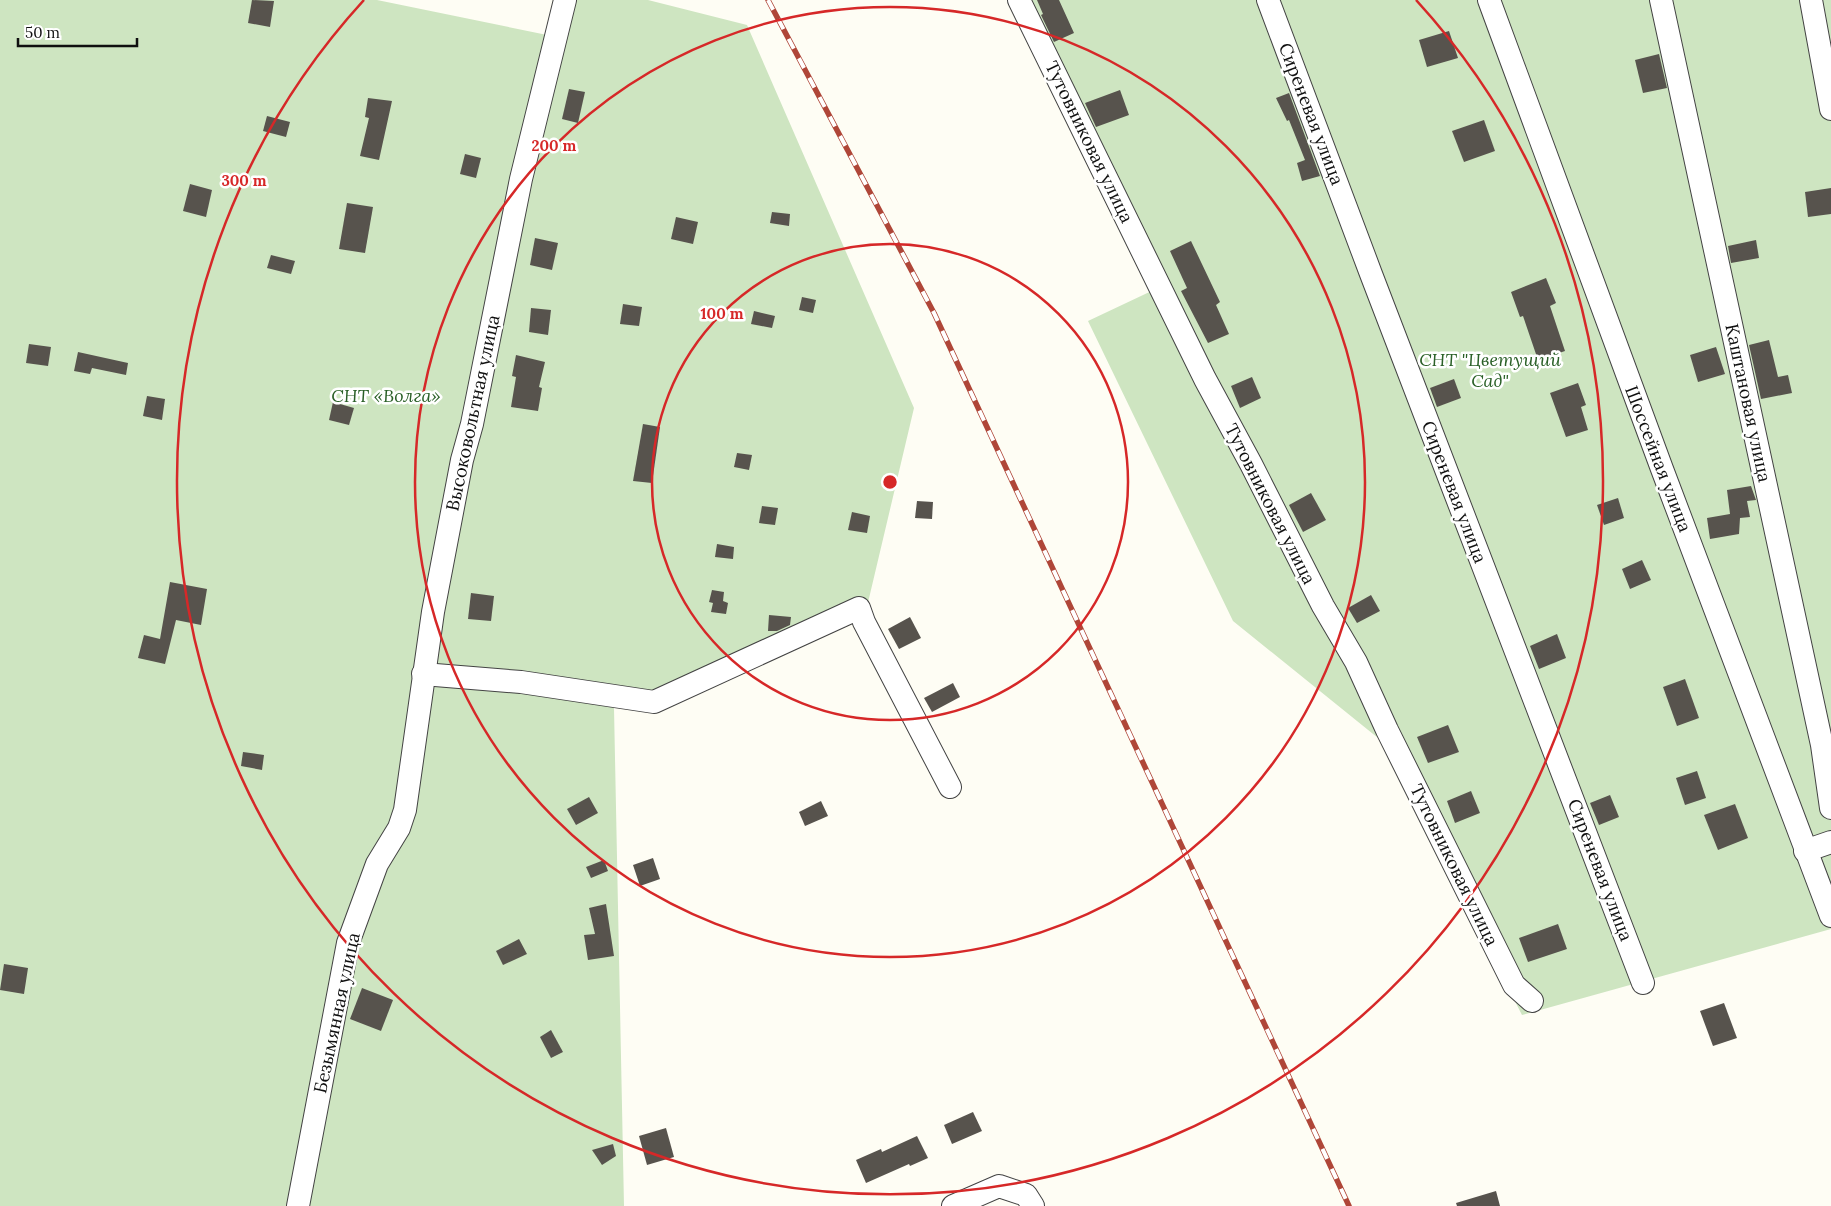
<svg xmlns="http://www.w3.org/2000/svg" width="1831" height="1206" font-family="Lora,serif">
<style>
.green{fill:#cee5c1}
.building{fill:#57534d}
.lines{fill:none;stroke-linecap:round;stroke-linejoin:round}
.minor-casing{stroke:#434343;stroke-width:24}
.minor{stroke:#fff;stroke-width:22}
.rail-casing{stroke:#af4638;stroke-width:5.5}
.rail{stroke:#fff;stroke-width:4;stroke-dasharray:11;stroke-linecap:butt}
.ring{fill:none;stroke:#d62828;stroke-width:2.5}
.labels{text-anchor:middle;stroke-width:5;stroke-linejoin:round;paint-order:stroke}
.street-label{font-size:18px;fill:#101010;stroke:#fff}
.park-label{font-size:18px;font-style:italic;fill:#2a6027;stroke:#fff}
.centre{fill:#d62828;stroke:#fff;stroke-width:2.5}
.ring-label{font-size:15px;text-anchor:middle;font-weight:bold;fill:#d62828;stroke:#fff;stroke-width:5;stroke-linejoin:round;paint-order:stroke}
</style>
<rect width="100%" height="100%" fill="#fefdf4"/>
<g class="green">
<polygon points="0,0 377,0 552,36 561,0 648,0 747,25 914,408 866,611 666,706 614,708 624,1206 0,1206"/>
<polygon points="1011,0 1831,0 1831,929 1522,1015 1383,742 1233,621 1088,321 1160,287"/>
</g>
<g class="building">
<polygon points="252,0 274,1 270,27 248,23"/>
<polygon points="1037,0 1059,0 1074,33 1054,42 1041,15 1043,14"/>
<polygon points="1449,31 1458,58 1427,67 1419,40"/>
<polygon points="1659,54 1667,88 1643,93 1635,60"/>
<polygon points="569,89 585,92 578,123 562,119"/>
<polygon points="1120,90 1129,115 1096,127 1085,103"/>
<polygon points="1289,93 1320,176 1302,181 1297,163 1305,160 1289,120 1287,121 1276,98"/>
<polygon points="368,98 392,101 379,160 360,156 369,118 365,117"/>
<polygon points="267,116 290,122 286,137 263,131"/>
<polygon points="1484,120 1495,151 1464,162 1452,131"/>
<polygon points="465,154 481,158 476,178 460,174"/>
<polygon points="190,184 212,190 206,217 183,211"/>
<polygon points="1831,188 1831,214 1808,217 1805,192"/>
<polygon points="347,203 373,207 365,253 339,249"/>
<polygon points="772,212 790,214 789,226 770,223"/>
<polygon points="676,217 698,222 693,244 671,239"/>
<polygon points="535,238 558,243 552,270 530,265"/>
<polygon points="1756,240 1759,258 1731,263 1728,246"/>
<polygon points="1191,241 1220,302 1216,305 1229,334 1208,343 1181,291 1187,288 1170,251"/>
<polygon points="271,255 295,261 291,274 267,268"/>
<polygon points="1546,278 1556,303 1550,306 1565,351 1538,360 1523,316 1520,317 1511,292"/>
<polygon points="802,297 816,300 813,313 799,310"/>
<polygon points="623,304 642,307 639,326 620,324"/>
<polygon points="531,308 551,310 548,335 529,332"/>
<polygon points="754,311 775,316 772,328 751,324"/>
<polygon points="1769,340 1778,377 1788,375 1792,393 1761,399 1749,345"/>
<polygon points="29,344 51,347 48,366 26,363"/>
<polygon points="1716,347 1725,374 1698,382 1690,355"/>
<polygon points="78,352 128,363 126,375 92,368 90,374 74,371"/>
<polygon points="516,355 545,362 539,387 542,388 538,411 511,407 516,377 512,376"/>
<polygon points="1252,377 1261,398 1240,408 1231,386"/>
<polygon points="1454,379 1461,398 1437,407 1430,388"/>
<polygon points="1578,383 1586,405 1581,407 1588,430 1566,437 1550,393"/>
<polygon points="147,396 165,399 162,420 143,416"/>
<polygon points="333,402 354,408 349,425 329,420"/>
<polygon points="643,424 660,427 652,483 633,481"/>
<polygon points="737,453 752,455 749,470 734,467"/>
<polygon points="1751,486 1756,500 1747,501 1750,517 1740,518 1739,534 1710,539 1707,518 1730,514 1727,490"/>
<polygon points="1311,493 1326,520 1303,532 1289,505"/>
<polygon points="1618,498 1624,518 1604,525 1597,505"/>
<polygon points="917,501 933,502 932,519 915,518"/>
<polygon points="762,506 778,508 775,525 759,523"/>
<polygon points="852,512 870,516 867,533 848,530"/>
<polygon points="717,544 734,547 733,559 715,557"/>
<polygon points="1642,560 1651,580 1630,589 1622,569"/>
<polygon points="170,582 207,589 201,625 176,620 165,664 138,658 144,635 160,639"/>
<polygon points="712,590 724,592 723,601 728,603 726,614 711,612 713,603 709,602"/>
<polygon points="471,593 494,596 491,621 468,619"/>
<polygon points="1371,595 1380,611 1357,623 1348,608"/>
<polygon points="769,615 791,617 790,625 777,631 768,631"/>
<polygon points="910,617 921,638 899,649 888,629"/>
<polygon points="1557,634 1566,658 1539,669 1530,646"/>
<polygon points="1685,679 1699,718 1677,726 1663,687"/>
<polygon points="953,683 960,697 932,712 924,698"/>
<polygon points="1448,725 1459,752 1428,763 1417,737"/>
<polygon points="243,752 264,755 262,770 241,766"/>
<polygon points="1697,771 1706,798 1685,805 1676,778"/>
<polygon points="1471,791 1480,813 1455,823 1447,801"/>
<polygon points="1610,795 1619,817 1599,825 1590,803"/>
<polygon points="589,797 598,813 576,825 567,809"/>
<polygon points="821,801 828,816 805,826 799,812"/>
<polygon points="1735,804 1748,838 1718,850 1704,815"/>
<polygon points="653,858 660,879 640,886 633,865"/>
<polygon points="604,860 608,871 591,878 586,867"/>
<polygon points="606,904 614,956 588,960 584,935 595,934 589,908"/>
<polygon points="1558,924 1567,949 1528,962 1519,938"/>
<polygon points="519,939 527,954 503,965 496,951"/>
<polygon points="4,964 28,968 24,994 0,990"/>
<polygon points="362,988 393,1000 381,1031 350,1019"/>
<polygon points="1724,1003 1737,1038 1713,1046 1700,1011"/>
<polygon points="551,1030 563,1052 551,1058 540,1037"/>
<polygon points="973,1112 982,1131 952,1144 944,1125"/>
<polygon points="666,1128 674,1157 647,1165 639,1136"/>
<polygon points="917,1136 928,1158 910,1166 909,1164 866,1183 856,1160 881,1149 882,1152"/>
<polygon points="613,1144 616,1156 602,1165 592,1150"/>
<polygon points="1496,1191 1500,1206 1457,1206 1456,1203"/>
</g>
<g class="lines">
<defs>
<g id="minor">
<polyline points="1019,0 1205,379 1251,464 1323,606 1356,662 1387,730 1514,985 1532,1001"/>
<polyline points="1268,0 1371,274 1643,983"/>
<polyline points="1489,0 1662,469 1831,916"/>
<polyline points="1661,0 1822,745 1831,808"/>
<polyline points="1811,0 1831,109"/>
<polyline points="423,674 521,682 654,702 859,608 864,622 950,787"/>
<polyline points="1805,851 1831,842"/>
<polyline points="298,1206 348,943 377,864 399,828 405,810 433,612 462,460 472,424 521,179 565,0"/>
<polyline points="953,1206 999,1186 1026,1195 1033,1206"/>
</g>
</defs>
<use href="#minor" class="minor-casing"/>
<use href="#minor" class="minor"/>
<defs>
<polyline id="rail" points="768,0 934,313 1349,1206"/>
</defs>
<use href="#rail" class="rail-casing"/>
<use href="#rail" class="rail"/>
</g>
<g class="ring">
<circle cx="890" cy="482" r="238"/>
<circle cx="890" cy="482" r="475"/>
<path d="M1416 0A713 713 0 1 1 364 0"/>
</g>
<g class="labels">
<g class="street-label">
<text transform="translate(1311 114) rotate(69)" y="6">Сиреневая улица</text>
<text transform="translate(1089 142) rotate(64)" y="6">Тутовниковая улица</text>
<text transform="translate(1748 403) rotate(78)" y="6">Каштановая улица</text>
<text transform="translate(473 413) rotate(-78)" y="6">Высоковольтная улица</text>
<text transform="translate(1658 459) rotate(69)" y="6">Шоссейная улица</text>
<text transform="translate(1454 492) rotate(69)" y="6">Сиреневая улица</text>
<text transform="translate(1270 504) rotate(63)" y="6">Тутовниковая улица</text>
<text transform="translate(1454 865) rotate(64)" y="6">Тутовниковая улица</text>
<text transform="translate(1600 870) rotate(69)" y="6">Сиреневая улица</text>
<text transform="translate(337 1013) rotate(-78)" y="6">Безымянная улица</text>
</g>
<g class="park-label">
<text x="1490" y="366">СНТ "Цветущий<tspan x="1490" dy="21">Сад"</tspan></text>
<text x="386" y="402">СНТ «Волга»</text>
</g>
</g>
<circle cx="890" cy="482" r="8" class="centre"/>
<g class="ring-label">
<text x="554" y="151">200 m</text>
<text x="244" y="186">300 m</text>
<text x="722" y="319">100 m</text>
</g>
<path d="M18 38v8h119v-8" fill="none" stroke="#101010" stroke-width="2.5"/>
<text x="25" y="38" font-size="15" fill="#101010" stroke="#ffffff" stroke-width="4" paint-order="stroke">50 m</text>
</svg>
